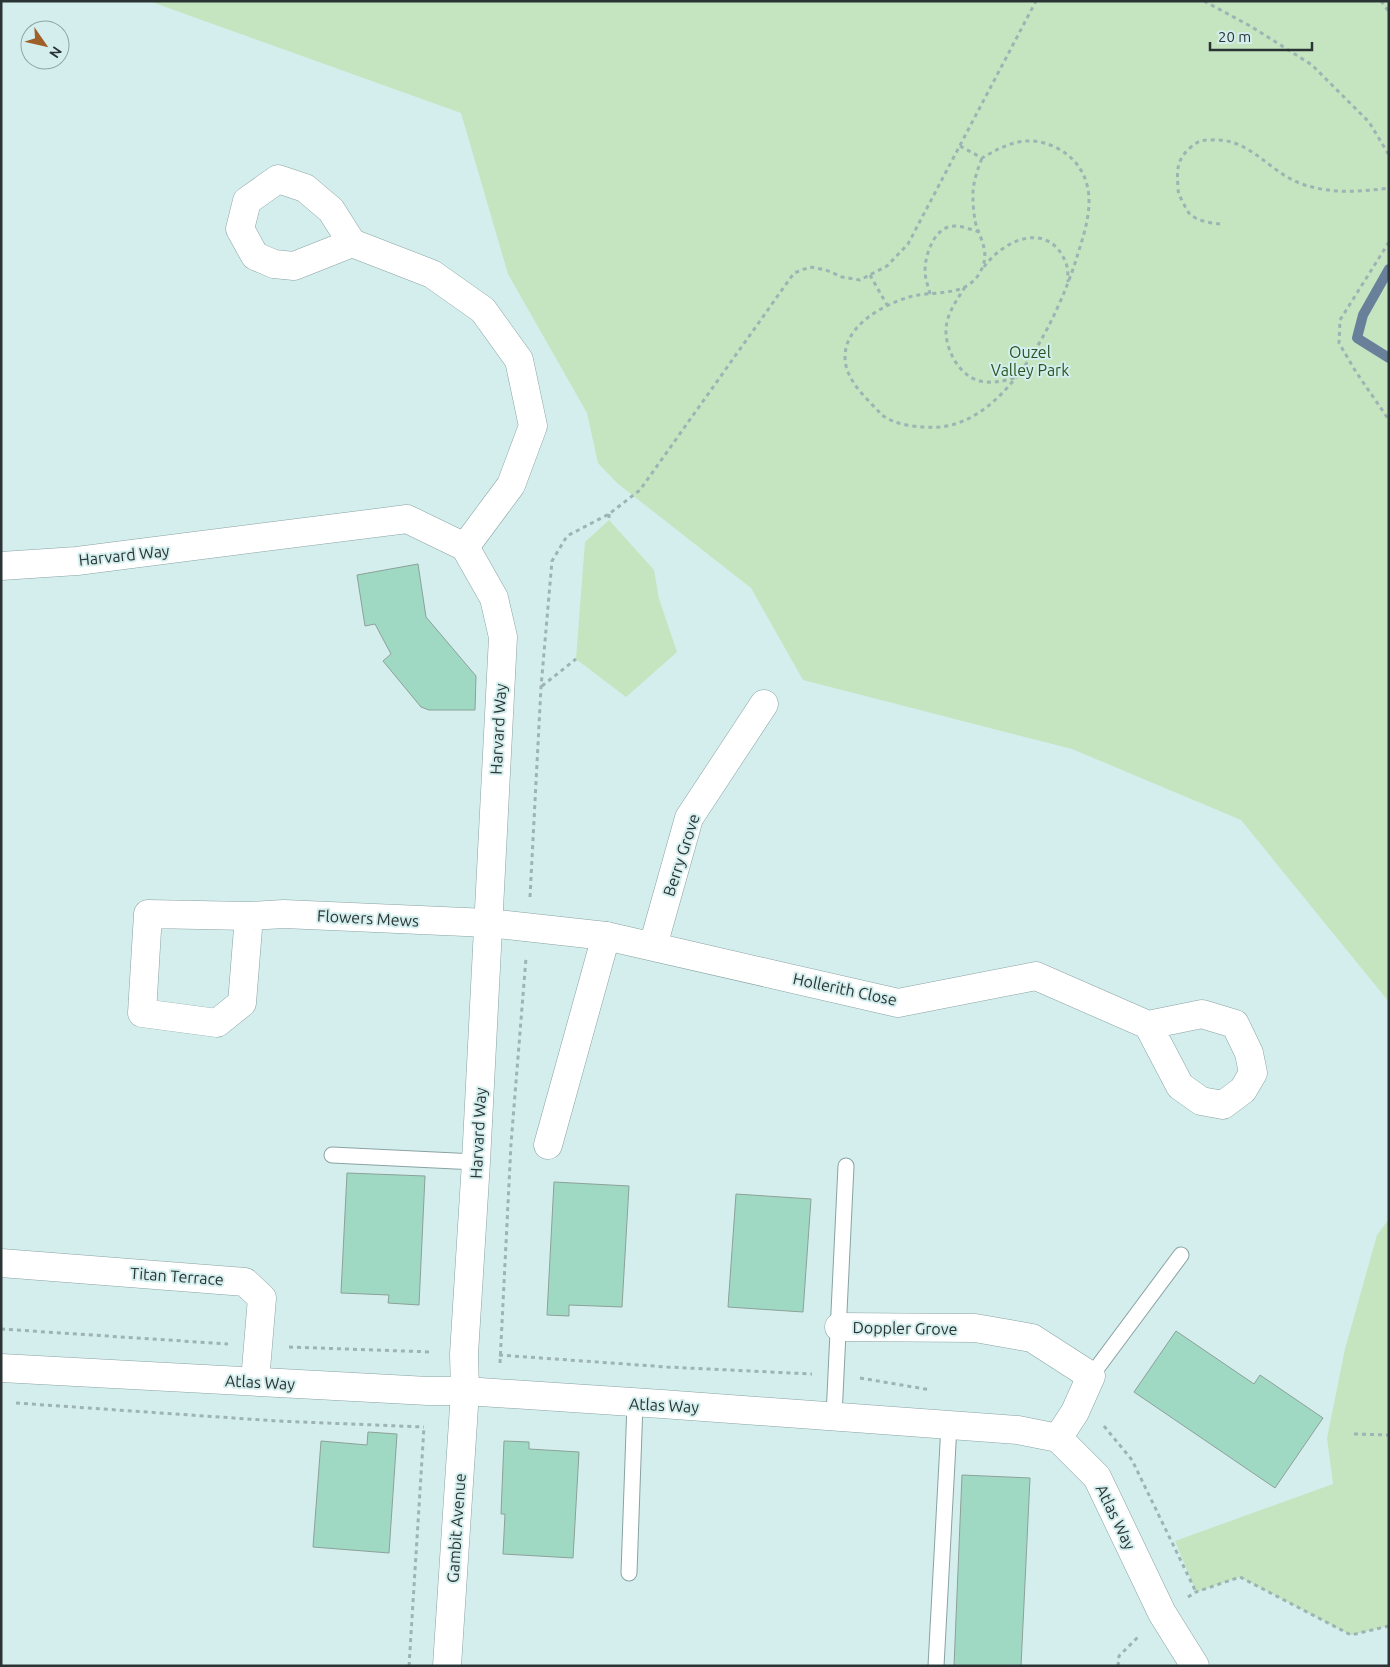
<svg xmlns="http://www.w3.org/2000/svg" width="1390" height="1667" font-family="Ubuntu,sans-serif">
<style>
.green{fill:#c4e5bf}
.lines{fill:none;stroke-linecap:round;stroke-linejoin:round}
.stream{stroke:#68809a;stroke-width:10}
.building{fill:#a0d9c3;stroke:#8ca198}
.lane-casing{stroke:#8aa2a2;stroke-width:17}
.street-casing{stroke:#8aa2a2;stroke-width:29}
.path{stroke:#9eb3b3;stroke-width:3;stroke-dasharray:4 4;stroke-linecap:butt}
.lane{stroke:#fff;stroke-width:15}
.street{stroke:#fff;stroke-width:28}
.labels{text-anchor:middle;stroke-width:4;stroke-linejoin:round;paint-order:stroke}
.park-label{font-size:16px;fill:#275522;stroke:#d4eeee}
.street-label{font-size:16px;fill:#2a3434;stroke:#d4eeee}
</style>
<rect width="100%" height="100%" fill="#d4eeee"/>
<g class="green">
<polygon points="149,1 1389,1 1389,1002 1241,820 1072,749 803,680 751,588 617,483 598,463 587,413 508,274 461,113"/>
<polygon points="609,520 654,570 659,599 677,652 626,697 576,659 585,542"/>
<polygon points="1389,1219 1389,1626 1351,1635 1240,1577 1196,1592 1175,1541 1333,1484 1327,1438 1345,1349 1377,1235"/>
</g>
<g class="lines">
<polyline class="stream" points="1389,269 1363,315 1357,338 1389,358"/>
</g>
<g class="building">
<polygon points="418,564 426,617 476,676 475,710 429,710 421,707 383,661 391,654 375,624 365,626 357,575"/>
<polygon points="347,1173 425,1176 419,1305 388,1303 389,1295 341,1293"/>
<polygon points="554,1182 629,1186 622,1307 569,1305 569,1316 547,1315"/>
<polygon points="736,1194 811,1199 803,1312 728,1307"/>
<polygon points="1176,1331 1254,1384 1260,1375 1323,1418 1275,1488 1134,1392"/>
<polygon points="368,1432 397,1434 389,1553 313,1547 321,1441 367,1445"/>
<polygon points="504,1441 529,1442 529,1449 579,1452 573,1558 503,1554 505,1514 501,1514"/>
<polygon points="962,1475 1030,1478 1021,1666 954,1666"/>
</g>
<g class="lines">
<defs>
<g id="lane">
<polyline points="332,1155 476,1162"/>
<polyline points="1091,1376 1181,1255"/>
<polyline points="834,1416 846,1166"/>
<polyline points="629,1573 635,1403"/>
<polyline points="936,1666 949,1425"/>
</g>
<g id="street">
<polyline points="352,243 331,210 305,188 278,179 247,201 240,229 255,256 274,264 294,266 352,243 432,274 483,310 519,360 533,426 511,485 465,547"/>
<polyline points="1,566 77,561 407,519 465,547 494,598 503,637 476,1162 464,1354 465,1391 447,1666"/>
<polyline points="249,916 242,1003 217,1023 142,1013 148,914 249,916 284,914 488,923 606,936 898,1003 1036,976 1148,1025 1202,1014 1235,1024 1249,1053 1253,1073 1243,1090 1223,1105 1201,1101 1180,1086 1148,1025"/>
<polyline points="653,946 689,818 764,704"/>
<polyline points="548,1145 606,936"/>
<polyline points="1,1263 245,1282 262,1298 255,1381"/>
<polyline points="839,1327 975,1328 1032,1338 1091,1376 1075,1412 1058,1438"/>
<polyline points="1,1368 428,1391 465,1391 662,1404 1018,1430 1058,1438 1097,1477 1162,1613 1195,1666"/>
</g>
</defs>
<use href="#lane" class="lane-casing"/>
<use href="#street" class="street-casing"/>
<g class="path">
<polyline points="1204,1 1252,27 1312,65 1369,122 1389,155"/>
<polyline points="1381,1 1389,12"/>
<path d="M960 146 982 158C1006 144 1027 134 1055 147 1072 155 1084 169 1088 189 1092 213 1083 237 1076 260 1058 317 1008 422 939 427 922 428 894 426 881 414 868 400 851 385 846 366 838 329 880 306 909 297 934 290 964 298 979 274 992 253 980 240 975 221 974 214 973 206 973 199 972 185 977 171 982 158"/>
<path d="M1220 224C1211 223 1198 221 1191 215 1187 212 1185 206 1183 202 1180 197 1178 194 1178 188 1177 170 1176 160 1191 147 1198 141 1202 140 1211 140 1250 137 1268 172 1302 184 1331 194 1359 192 1389 188"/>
<polyline points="1389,242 1340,320 1339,343 1356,372 1389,420"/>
<path d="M984 267C1004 239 1049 220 1066 263 1068 268 1068 276 1068 282"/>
<polyline points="870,275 887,305"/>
<path d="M965 287C957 300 947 313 946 329 945 349 959 376 980 381 992 384 1003 381 1015 378"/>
<path d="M930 294C929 289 927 284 926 279 922 263 931 233 948 227 958 224 969 229 979 232"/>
<polyline points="609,514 609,520"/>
<polyline points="542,686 576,659"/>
<polyline points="530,897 541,687 552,561 567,536 609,514 640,490 794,273 810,267 826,270 842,277 860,280 887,266 908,244 1036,1"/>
<polyline points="1,1329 228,1344"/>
<polyline points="289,1347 432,1352"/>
<polyline points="499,1355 667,1367 812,1374"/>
<polyline points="500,1363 511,1144 526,958"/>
<polyline points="860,1378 931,1390"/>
<polyline points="16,1403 277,1421 424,1427"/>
<polyline points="1104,1426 1132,1460 1196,1592"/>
<polyline points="1354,1434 1389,1435"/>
<polyline points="1188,1597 1196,1592 1240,1577 1351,1635 1389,1626"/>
<polyline points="409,1666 424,1427"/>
<polyline points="1118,1666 1119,1656 1140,1635"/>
</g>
<use href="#lane" class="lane"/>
<use href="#street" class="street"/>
</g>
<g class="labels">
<g class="park-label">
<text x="1030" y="358">Ouzel<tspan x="1030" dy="18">Valley Park</tspan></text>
</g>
<g class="street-label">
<text transform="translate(124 555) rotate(-6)" y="6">Harvard Way</text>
<text transform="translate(498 729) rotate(-87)" y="6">Harvard Way</text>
<text transform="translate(681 855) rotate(-72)" y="6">Berry Grove</text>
<text transform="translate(368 918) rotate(3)" y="6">Flowers Mews</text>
<text transform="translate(845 989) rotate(12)" y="6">Hollerith Close</text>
<text transform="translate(478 1133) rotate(-87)" y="6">Harvard Way</text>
<text transform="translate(177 1276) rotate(4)" y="6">Titan Terrace</text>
<text transform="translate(905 1328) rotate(1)" y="6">Doppler Grove</text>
<text transform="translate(260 1382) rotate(3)" y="6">Atlas Way</text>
<text transform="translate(664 1405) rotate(3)" y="6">Atlas Way</text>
<text transform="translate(1116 1517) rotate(64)" y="6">Atlas Way</text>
<text transform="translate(456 1528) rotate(-86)" y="6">Gambit Avenue</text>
</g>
</g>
<rect width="1390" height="1667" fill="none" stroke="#2a3434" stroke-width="5"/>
<g transform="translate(45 45) rotate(124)"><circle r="24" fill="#d4eeee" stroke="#90a4a4"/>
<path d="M0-4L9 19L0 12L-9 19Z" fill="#9f5f29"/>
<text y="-8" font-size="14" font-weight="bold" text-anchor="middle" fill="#2a3434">N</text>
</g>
<path d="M1210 42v8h102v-8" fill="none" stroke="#2a3434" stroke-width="2.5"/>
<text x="1218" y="42" font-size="15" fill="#2a3434" stroke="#d4eeee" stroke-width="4" paint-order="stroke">20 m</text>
</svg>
